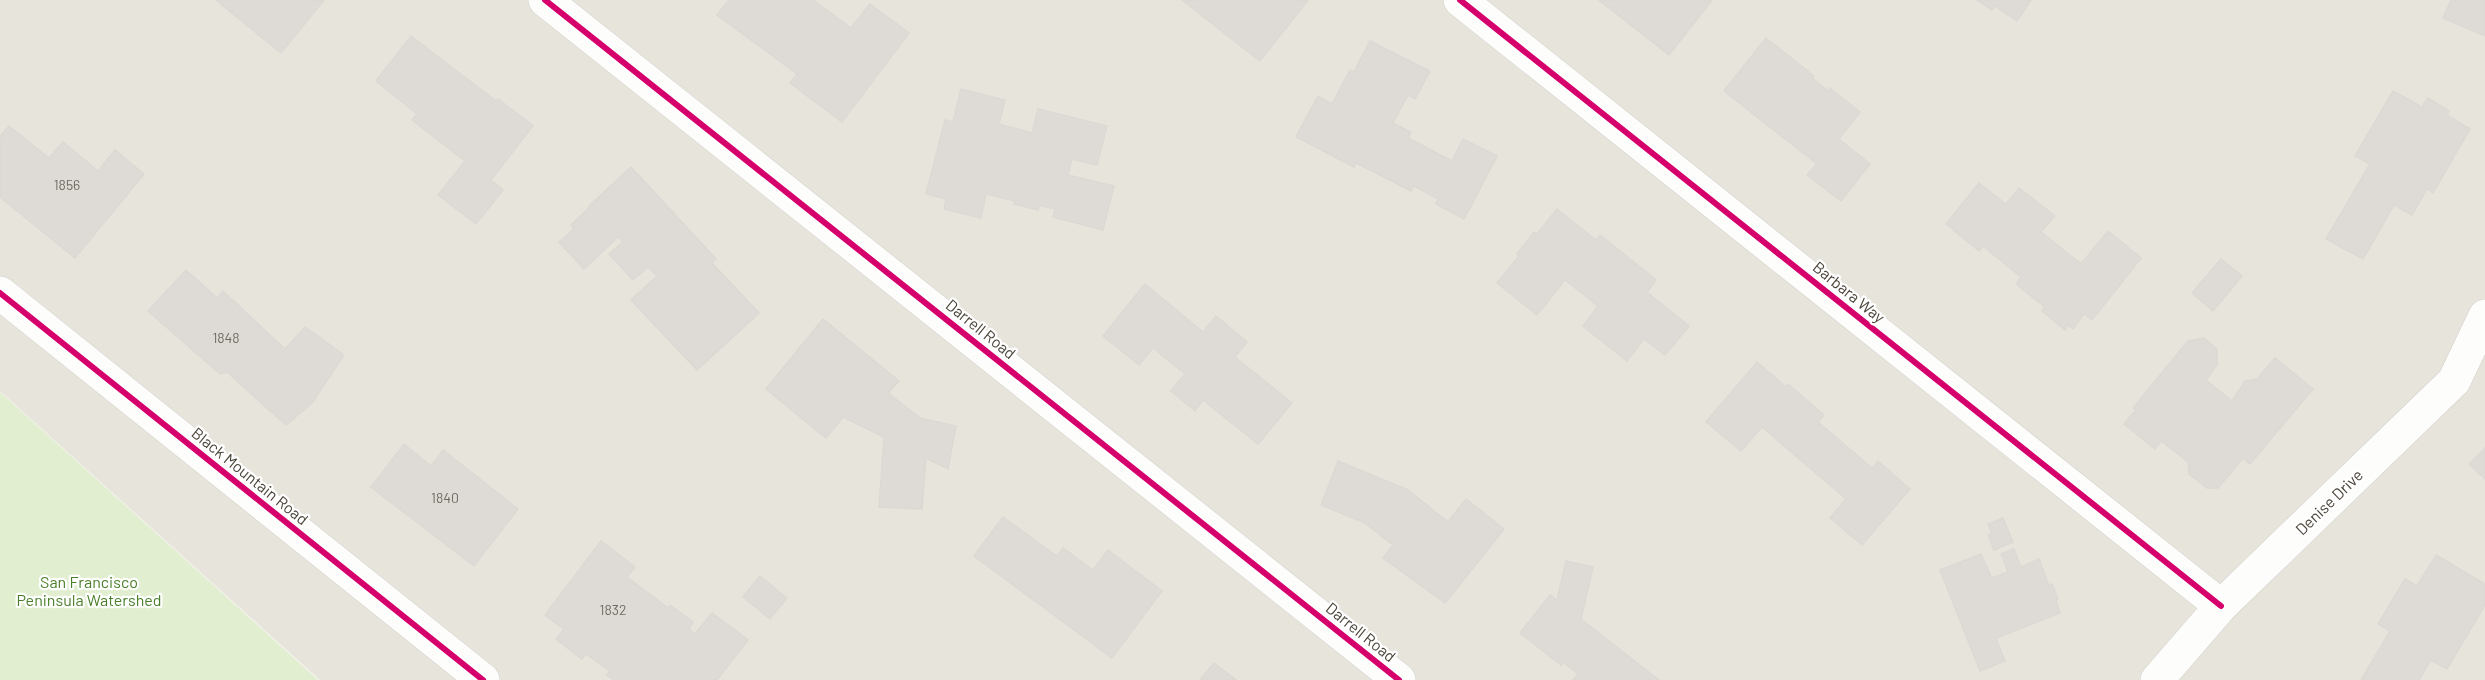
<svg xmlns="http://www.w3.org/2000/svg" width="2485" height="680" font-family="Barlow,sans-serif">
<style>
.residential{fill:#e7e4dc}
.green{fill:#e1eecf}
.building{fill:#dedbd6;stroke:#dcd9d4;stroke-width:1.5}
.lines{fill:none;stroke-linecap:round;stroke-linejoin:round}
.minor-casing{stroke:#d2d0cb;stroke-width:34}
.minor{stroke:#fdfdfc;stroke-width:33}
.cycleway-casing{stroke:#fff;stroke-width:10}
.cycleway{stroke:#d6006c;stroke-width:6}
.labels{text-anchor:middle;stroke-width:4.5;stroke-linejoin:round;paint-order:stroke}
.number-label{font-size:14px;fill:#706a61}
.street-label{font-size:16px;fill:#4b4439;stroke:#fff}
.park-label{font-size:16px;fill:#4a7f2a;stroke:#fff}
</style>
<rect width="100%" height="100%" fill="#f4f2ee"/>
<polygon class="residential" points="0,0 2485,0 2485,680 320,680 0,391"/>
<polygon class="green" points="0,392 318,680 0,680"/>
<g class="building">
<polygon points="216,0 324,0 281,53"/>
<polygon points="729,0 813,0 851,28 870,4 909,33 842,122 790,83 797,74 717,15"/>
<polygon points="1182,0 1308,0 1260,61"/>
<polygon points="1599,0 1712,0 1669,55"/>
<polygon points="1977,0 2031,0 2017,21 1995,6 1992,10"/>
<polygon points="2451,0 2485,0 2485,36 2443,18"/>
<polygon points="411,36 496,101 498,99 533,126 491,180 503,190 476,224 438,195 465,161 412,120 417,114 376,81"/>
<polygon points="1766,38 1814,76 1812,78 1828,91 1830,88 1860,112 1839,139 1870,164 1841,201 1807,175 1817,164 1724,91"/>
<polygon points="1370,41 1430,71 1415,99 1408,95 1393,123 1411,132 1408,138 1452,161 1463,139 1497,156 1464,219 1436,204 1438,199 1414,186 1411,191 1356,163 1354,167 1296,137 1318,96 1332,104 1350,70 1354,72"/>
<polygon points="961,89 1005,100 999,124 1032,133 1038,109 1107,126 1097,165 1072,159 1068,175 1114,186 1103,230 1053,217 1055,209 1039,205 1038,210 1014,204 1015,201 986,194 981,218 944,209 946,199 926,194 945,120 953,122"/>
<polygon points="2393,91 2422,107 2428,98 2449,111 2447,115 2470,129 2433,193 2427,189 2412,215 2394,205 2363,259 2326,239 2370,164 2355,156"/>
<polygon points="9,126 49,158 63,142 98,171 115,150 144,174 75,258 0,197 0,137"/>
<polygon points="631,167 716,259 712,263 759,313 697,370 631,300 657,276 648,267 633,280 609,254 623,242 618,237 584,269 559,242 574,229 571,225 590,207 589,206"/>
<polygon points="1979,183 2006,204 2019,188 2055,216 2041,232 2081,264 2108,231 2141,258 2092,320 2084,314 2073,329 2068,325 2065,330 2042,311 2045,307 2016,284 2021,277 1983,246 1979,251 1946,224"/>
<polygon points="1557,209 1596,240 1600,235 1656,280 1647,292 1689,326 1665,355 1644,339 1627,361 1583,326 1598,306 1565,280 1537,315 1497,283 1519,256 1517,254 1534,232 1537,234"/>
<polygon points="2221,259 2242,276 2213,311 2192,293"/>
<polygon points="186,270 217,298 223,291 285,349 305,327 344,355 312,403 286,425 227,372 220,374 148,311"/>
<polygon points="1145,284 1203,332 1216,316 1247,342 1235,357 1292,403 1258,444 1203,400 1195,411 1171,391 1185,374 1153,348 1139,365 1103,336"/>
<polygon points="823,319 899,381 888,393 920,418 956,426 948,469 926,458 922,509 879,507 884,437 843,417 826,438 766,389"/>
<polygon points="2204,338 2217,349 2217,365 2206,380 2232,401 2245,381 2257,379 2275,358 2313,389 2250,464 2243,458 2218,488 2207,488 2189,474 2188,462 2161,441 2155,449 2124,424 2136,410 2133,408 2188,341"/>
<polygon points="1757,362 1786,387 1788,384 1824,415 1818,422 1872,468 1878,461 1910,489 1862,545 1830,518 1846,499 1762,427 1741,451 1706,422"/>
<polygon points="404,444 431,466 443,450 518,509 474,566 371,487"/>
<polygon points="2485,448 2485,479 2469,464"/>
<polygon points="1338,461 1408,490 1448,522 1466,499 1504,529 1445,603 1383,558 1393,545 1365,523 1321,505"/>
<polygon points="1003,517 1057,556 1063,548 1093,570 1108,550 1162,591 1112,658 974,556"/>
<polygon points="2003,518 2013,542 1994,550 1988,535 1992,533 1988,524"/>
<polygon points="601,541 635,567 627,577 668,608 670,605 693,622 689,629 695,634 712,613 748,640 717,680 614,680 607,675 610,671 586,654 582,659 556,639 564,629 545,615"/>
<polygon points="2014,549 2021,567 2039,559 2049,586 2052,584 2058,599 2056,600 2060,613 1996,638 2005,661 1980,671 1940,570 1981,554 1992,578 2008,572 2001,554"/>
<polygon points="2436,555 2485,584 2485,605 2447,669 2431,660 2419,680 2361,680 2390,631 2378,624 2405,579 2417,586"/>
<polygon points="1566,561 1593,567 1581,619 1659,680 1573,680 1578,674 1564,663 1561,665 1520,633 1550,595 1557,600"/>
<polygon points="760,576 787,598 770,619 743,597"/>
<polygon points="1214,663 1236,680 1200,680"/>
</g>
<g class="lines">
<defs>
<g id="minor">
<polyline points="545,0 1399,680"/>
<polyline points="1460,0 2221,606"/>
<polyline points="0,293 483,680"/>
<polyline points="2157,680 2221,606 2454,381 2485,316"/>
</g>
</defs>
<use href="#minor" class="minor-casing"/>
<use href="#minor" class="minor"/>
<defs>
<g id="cycleway">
<polyline points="545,0 1399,680"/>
<polyline points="1460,0 2221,606"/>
<polyline points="0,293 483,680"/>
</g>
</defs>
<use href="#cycleway" class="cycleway-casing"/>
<use href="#cycleway" class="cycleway"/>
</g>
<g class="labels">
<g class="number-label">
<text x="67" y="190">1856</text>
<text x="226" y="343">1848</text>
<text x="445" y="503">1840</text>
<text x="613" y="615">1832</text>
</g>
<g class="street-label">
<text transform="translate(1849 292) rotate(39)" y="6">Barbara Way</text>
<text transform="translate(981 329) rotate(39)" y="6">Darrell Road</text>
<text transform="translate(250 476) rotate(39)" y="6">Black Mountain Road</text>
<text transform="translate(2329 502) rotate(-44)" y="6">Denise Drive</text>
<text transform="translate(1361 632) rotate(39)" y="6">Darrell Road</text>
</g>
<g class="park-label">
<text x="89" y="588">San Francisco<tspan x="89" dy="18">Peninsula Watershed</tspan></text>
</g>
</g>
</svg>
